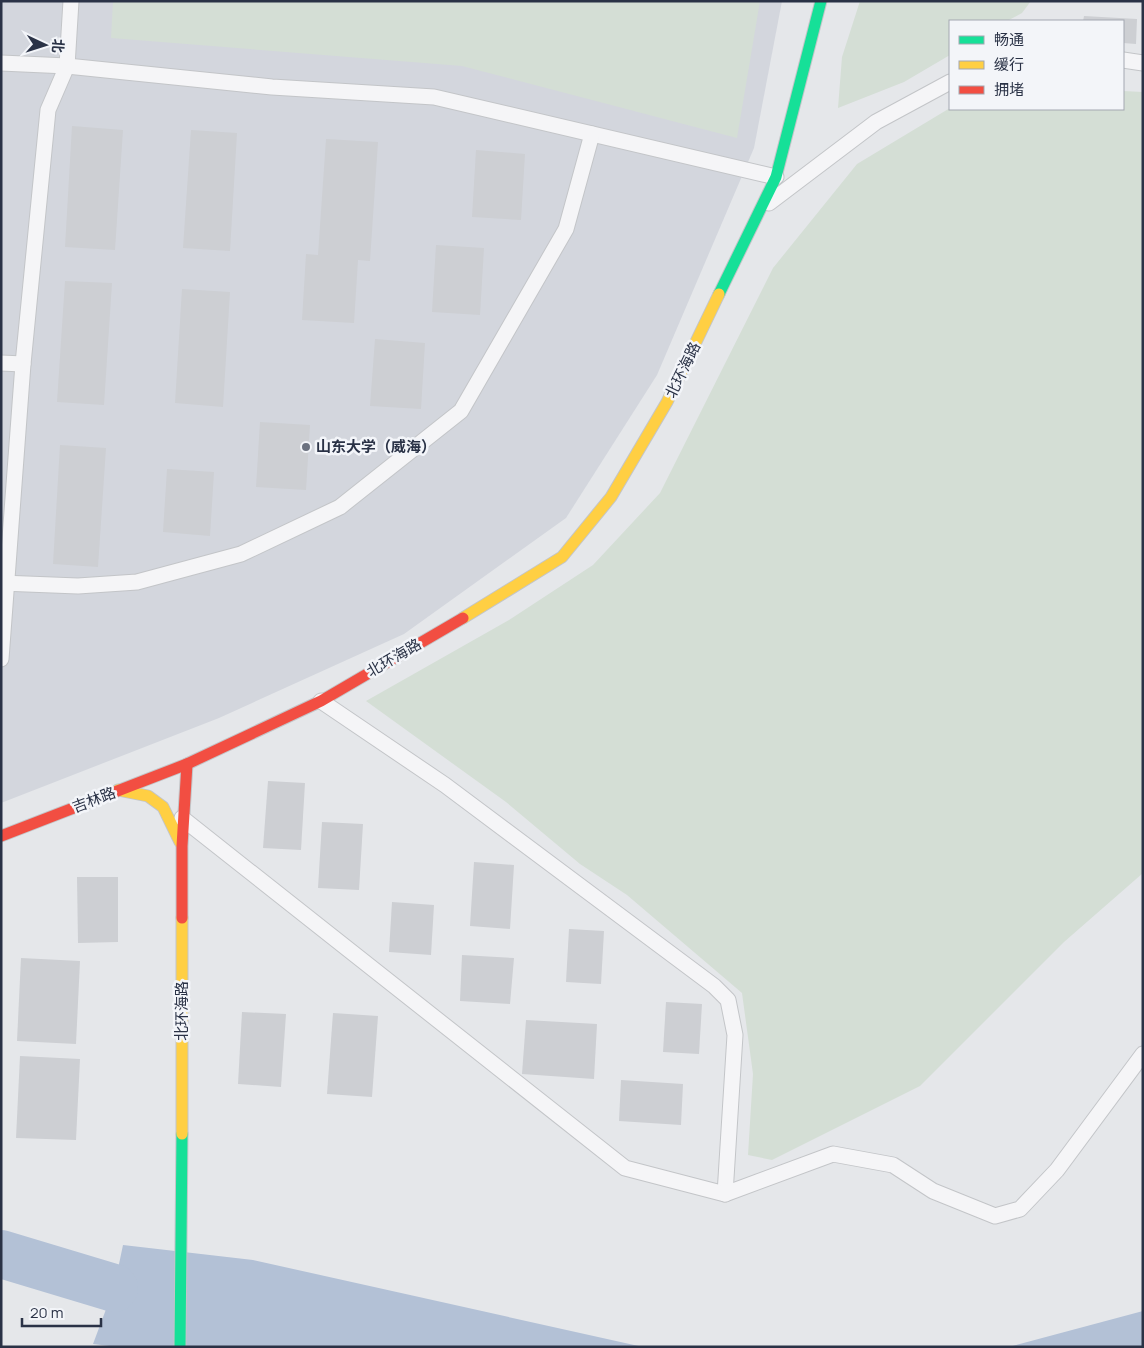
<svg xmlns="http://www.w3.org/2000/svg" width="1144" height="1348" font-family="Manrope,'Noto Sans SC',sans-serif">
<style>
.built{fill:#d3d6dd}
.green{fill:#d4ded5}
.water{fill:#b3c1d6}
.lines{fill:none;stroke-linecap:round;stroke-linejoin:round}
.river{stroke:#b3c1d6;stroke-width:48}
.building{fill:#cdcfd3}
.lane-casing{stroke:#c3c5c8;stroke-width:17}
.fast-casing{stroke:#c3c5c8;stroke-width:13}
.slow-casing{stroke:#c3c5c8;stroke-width:13}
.jam-casing{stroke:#c3c5c8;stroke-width:13}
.lane{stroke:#f5f5f7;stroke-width:15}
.fast{stroke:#16e098;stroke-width:11}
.slow{stroke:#ffcf43;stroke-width:11}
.jam{stroke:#f24e42;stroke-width:11}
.poi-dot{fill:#6b717f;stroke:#f3f5f9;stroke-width:2}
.labels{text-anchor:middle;stroke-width:5;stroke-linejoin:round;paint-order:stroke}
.street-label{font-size:15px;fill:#2a3246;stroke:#f3f5f9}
.poi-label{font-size:15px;font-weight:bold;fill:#2a3246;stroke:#f3f5f9;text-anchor:start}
</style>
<rect width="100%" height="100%" fill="#e5e7ea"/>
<polygon class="built" points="1,1 782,1 754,148 657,375 566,518 404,634 219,718 1,803"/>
<g class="green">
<polygon points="113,1 760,1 737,138 462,66 111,38"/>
<polygon points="860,1 1031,1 1022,13 1007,21 950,21 950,55 904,82 838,108 842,57"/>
<polygon points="1123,91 1143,92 1143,873 1064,942 920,1086 772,1160 748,1155 753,1074 742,993 627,895 580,864 506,802 366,701 509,620 593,565 660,493 773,268 857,164 950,108 1123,109"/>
</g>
<g class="water">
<polygon points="123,1245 253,1260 643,1347 118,1347 93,1344 114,1288"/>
<polygon points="1143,1311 1143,1347 1009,1347"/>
</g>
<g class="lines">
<polyline class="river" points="1,1254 114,1288"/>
</g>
<g class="building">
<polygon points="1084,16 1137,19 1136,44 1123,43 1123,21 1083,21"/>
<polygon points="72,126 123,130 115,250 65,247"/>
<polygon points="191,130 237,133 230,251 183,248"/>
<polygon points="326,139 378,142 370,261 358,260 354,323 302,320 306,254 318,255"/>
<polygon points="476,150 525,154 521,220 472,217"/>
<polygon points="436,245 484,248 480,315 432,312"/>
<polygon points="65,281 112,283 104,405 57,402"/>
<polygon points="182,289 230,292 223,407 175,403"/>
<polygon points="375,339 425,343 421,409 370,406"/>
<polygon points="260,422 310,425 306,490 256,487"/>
<polygon points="60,445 106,448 98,567 53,564"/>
<polygon points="167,469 214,472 210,536 163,532"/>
<polygon points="268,781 305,783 301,850 263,848"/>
<polygon points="322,822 363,824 359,890 318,888"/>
<polygon points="474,862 514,865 510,929 470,926"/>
<polygon points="77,877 118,877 118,942 78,943"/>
<polygon points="392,902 434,905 431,955 389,952"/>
<polygon points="569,929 604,931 601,984 566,982"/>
<polygon points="462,955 514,958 510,1004 460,1001"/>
<polygon points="21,958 80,961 76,1044 17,1041"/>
<polygon points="666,1002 702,1004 699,1054 663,1052"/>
<polygon points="242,1012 286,1014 281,1087 238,1084"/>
<polygon points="333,1013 378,1016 372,1097 327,1094"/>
<polygon points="526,1020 597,1024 594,1079 522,1074"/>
<polygon points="20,1056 80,1059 76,1140 16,1138"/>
<polygon points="621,1080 683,1084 681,1125 619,1121"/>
</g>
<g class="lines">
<defs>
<g id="lane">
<polyline points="1123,60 1143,63"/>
<polyline points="1,63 67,66 272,87 434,97 776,177"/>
<polyline points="769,203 876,122 950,82"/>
<polyline points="1,363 23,364"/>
<polyline points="1,583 78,586 137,582 241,554 340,507 461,411 566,229 592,134"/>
<polyline points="1,659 23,364 48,110 67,66 71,1"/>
<polyline points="321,701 445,785 714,986 728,1000 735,1035 725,1194"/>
<polyline points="182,818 625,1168 725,1194 833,1154 893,1165 933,1191 995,1216 1020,1209 1057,1170 1143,1054"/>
</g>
<g id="fast">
<polyline points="719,294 776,177 821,1"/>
<polyline points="180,1347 182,1134"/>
</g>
<g id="slow">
<polyline points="463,618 562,557 611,497 667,402 719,294"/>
<polyline points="118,790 148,796 163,807 180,842"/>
<polyline points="182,918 182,1134"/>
</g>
<g id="jam">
<polyline points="187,764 321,701 463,618"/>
<polyline points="1,836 187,764 182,846 182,918"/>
</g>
</defs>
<use href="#lane" class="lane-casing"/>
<use href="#fast" class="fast-casing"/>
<use href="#slow" class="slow-casing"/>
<use href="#jam" class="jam-casing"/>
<use href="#lane" class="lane"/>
<use href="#fast" class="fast"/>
<use href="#slow" class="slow"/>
<use href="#jam" class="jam"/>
</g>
<circle class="poi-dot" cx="306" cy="447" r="5"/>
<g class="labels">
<g class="street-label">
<text transform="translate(683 370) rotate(-64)" y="5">北环海路</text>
<text transform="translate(394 658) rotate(-30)" y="5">北环海路</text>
<text transform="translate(94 800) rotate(-21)" y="5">吉林路</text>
<text transform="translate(182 1011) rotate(-90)" y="5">北环海路</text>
</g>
<g class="poi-label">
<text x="316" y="452">山东大学（威海）</text>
</g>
</g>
<rect width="1144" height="1348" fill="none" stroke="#2a3246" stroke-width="5"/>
<rect x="949" y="20" width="175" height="90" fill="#f3f5f9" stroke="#a3a7b1"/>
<rect x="959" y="36" width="25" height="8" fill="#16e098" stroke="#a3a7b1"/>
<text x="994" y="45" font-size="15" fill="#2a3246">畅通</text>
<rect x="959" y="61" width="25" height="8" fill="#ffcf43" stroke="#a3a7b1"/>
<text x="994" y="70" font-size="15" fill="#2a3246">缓行</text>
<rect x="959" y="86" width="25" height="8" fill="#f24e42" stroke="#a3a7b1"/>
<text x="994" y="95" font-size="15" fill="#2a3246">拥堵</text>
<g transform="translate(45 45) rotate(94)" stroke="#f3f5f9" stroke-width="4" paint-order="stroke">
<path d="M0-4L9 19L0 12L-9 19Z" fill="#2a3246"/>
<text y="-8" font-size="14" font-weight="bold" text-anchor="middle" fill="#2a3246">北</text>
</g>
<path d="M22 1318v8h79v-8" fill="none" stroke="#2a3246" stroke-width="2.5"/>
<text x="30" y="1318" font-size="15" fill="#2a3246" stroke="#f3f5f9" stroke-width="4" paint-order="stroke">20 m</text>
</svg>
